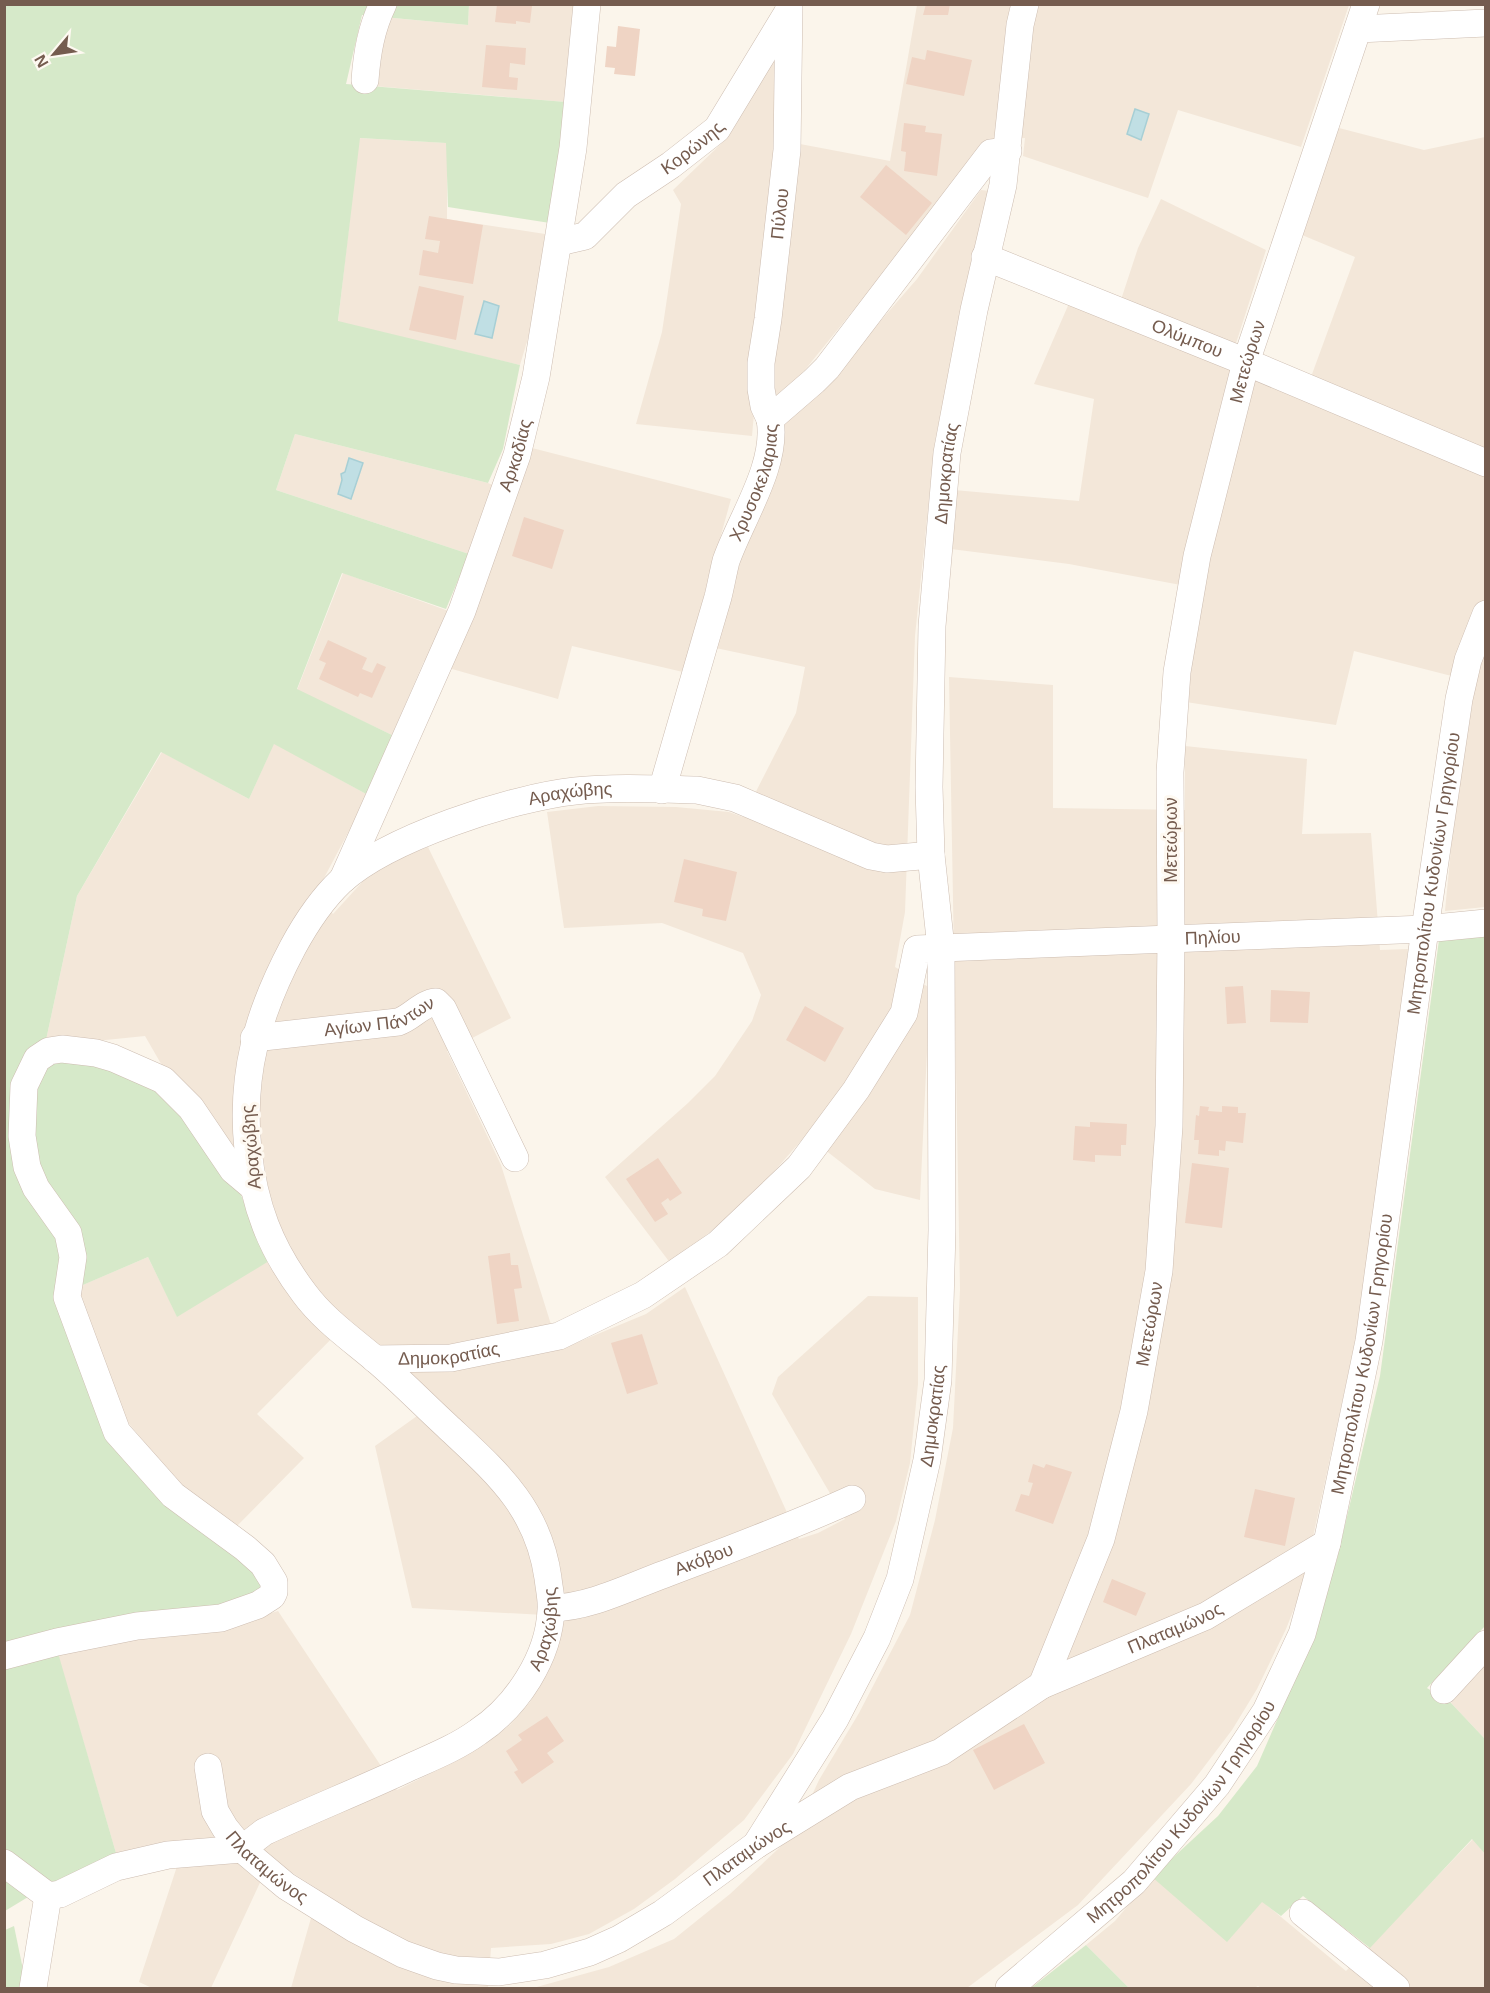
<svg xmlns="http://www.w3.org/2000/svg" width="1490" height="1993" font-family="Arial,sans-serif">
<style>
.residential{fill:#f3e7d9}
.green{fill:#d6e9c9}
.water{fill:#c0dfe4;stroke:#a7cfd5;stroke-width:1.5}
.building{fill:#efd4c4}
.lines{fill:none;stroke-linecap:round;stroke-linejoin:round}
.minor-casing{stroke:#cdbdb1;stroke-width:28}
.minor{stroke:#fff;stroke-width:27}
.labels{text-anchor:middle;stroke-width:6;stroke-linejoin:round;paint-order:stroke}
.street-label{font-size:18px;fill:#755c4f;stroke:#fef9f1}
</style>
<rect width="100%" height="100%" fill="#fbf5eb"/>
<g class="residential">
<polygon points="469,5 574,5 566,102 361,85 372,16 468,25"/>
<polygon points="917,5 1349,5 1301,147 1178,110 1148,198 1023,156 1025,138 983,142 951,190 804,371 779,398 770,393 800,144 890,161"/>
<polygon points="773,55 779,63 778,141 752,436 636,424 662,332 681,204 673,190 725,140 766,63"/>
<polygon points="1339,128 1424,150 1485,137 1485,907 1445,911 1452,838 1475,682 1354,651 1336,725 1186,702 1202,589 1069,564 951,549 954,490 1079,501 1094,399 1034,384 1070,301 1114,321 1138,248 1161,199 1266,250 1229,365 1304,396 1355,257 1302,235"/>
<polygon points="359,138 447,143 447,219 545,234 534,318 520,365 338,322"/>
<polygon points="981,190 989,191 935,440 915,636 905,912 895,967 930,988 920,1200 875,1189 806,1135 756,1192 717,1226 671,1264 605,1177 688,1103 715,1076 752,1021 761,995 743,953 662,923 564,928 547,812 598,806 676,807 729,812 743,817 796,713 805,667 711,647 783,424 850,356 917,279"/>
<polygon points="295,434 488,483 513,494 532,448 731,499 683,672 572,646 558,699 424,661 392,735 297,690 343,573 468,618 490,561 276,490"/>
<polygon points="949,677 1053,685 1053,808 1185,810 1185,746 1307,759 1302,834 1371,833 1380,950 1408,949 1382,1170 1354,1347 1308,1560 1299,1596 1286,1629 1257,1689 1232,1730 1191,1784 1078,1905 967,1988 533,1988 609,1967 674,1939 730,1894 794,1834 819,1780 859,1713 910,1615 935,1520 953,1428 960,1290"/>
<polygon points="274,743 368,795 315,895 333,914 375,868 428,847 511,1018 447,1051 501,1165 559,1350 646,1314 685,1287 799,1539 818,1533 845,1519 772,1394 778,1377 868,1296 918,1297 918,1384 910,1463 896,1521 851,1634 793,1754 744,1820 675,1879 634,1909 589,1934 551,1944 491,1948 488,1988 291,1988 319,1890 271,1859 211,1988 152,1988 139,1982 183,1848 118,1860 57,1652 143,1634 220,1629 278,1611 397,1790 464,1757 488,1742 510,1725 530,1702 541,1680 563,1616 412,1608 375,1446 438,1401 350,1320 257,1414 304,1458 235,1528 191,1498 126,1420 71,1290 148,1257 177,1316 291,1247 280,1227 269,1192 263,1157 236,1158 160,1062 145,1036 86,1042 46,1040 77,896 162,752 249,799"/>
<polygon points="1485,1665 1485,1739 1451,1703"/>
<polygon points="1473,1839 1485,1854 1485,1988 1261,1988 1258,1986 1254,1988 1129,1988 1086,1945 1115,1921 1152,1877 1262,1901 1346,1971"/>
</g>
<g class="green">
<polygon points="5,5 469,5 468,25 362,15 346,84 566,102 550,223 448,207 446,143 360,138 338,321 520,365 503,449 488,483 295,434 276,490 469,554 446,609 342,573 297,689 392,735 368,795 274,744 249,799 161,752 77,896 46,1040 162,1086 235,1181 269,1261 177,1317 148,1257 62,1294 112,1434 266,1575 260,1600 54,1639 118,1860 33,1894 5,1911"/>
<polygon points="1485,936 1485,1626 1427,1688 1451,1703 1485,1739 1485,1854 1472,1839 1370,1948 1303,1896 1281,1916 1262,1902 1227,1942 1152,1877 1218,1816 1257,1766 1305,1656 1337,1559 1380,1376 1439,940"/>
<polygon points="14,1926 26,1984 25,1988 5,1988 5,1930"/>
<polygon points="1086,1945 1129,1988 1031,1988"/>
</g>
<g class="water">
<polygon points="1135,109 1149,114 1141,140 1127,134"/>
<polygon points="484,301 499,306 492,338 475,334"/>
<polygon points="349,458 363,463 351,499 338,494 342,480 341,474 345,472"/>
</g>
<g class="building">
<polygon points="497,4 532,6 530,23 516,21 516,24 495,22"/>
<polygon points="926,4 950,4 948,15 923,15"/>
<polygon points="618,26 640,29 635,76 614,74 615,68 605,67 607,46 616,47"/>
<polygon points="486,45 526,48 525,65 510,63 509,77 518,78 517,90 482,87"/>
<polygon points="927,50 972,60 964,96 906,84 912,57 925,60"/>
<polygon points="904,123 926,126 925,132 942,134 937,176 904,171 906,152 901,151"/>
<polygon points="886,165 932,203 906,235 860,197"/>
<polygon points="429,216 483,225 473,284 419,275 423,250 438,253 440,241 425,239"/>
<polygon points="419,286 464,296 456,340 409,330"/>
<polygon points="524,517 564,530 552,569 512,556"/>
<polygon points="328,640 367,658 362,669 372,673 377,663 386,667 372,698 360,693 358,697 319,679 326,663 319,660"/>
<polygon points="684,859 737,872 726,921 702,916 703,909 674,902"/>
<polygon points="1243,986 1246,1023 1227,1024 1225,987"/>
<polygon points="1271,990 1310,992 1308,1023 1270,1022"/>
<polygon points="805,1006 844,1028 825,1062 786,1040"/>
<polygon points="1200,1106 1209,1107 1208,1111 1222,1112 1222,1106 1238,1107 1238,1113 1246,1113 1243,1143 1226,1141 1225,1151 1219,1150 1219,1156 1198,1154 1199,1140 1194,1140 1196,1115 1199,1116"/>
<polygon points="1090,1122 1127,1124 1126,1145 1121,1145 1121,1156 1095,1155 1095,1162 1073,1160 1075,1126 1090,1127"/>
<polygon points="658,1158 682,1193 670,1201 668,1198 661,1203 668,1214 655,1222 626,1179"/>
<polygon points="1192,1163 1229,1168 1222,1228 1185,1223"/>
<polygon points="510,1253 511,1265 518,1265 522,1288 514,1289 519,1321 497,1324 488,1256"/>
<polygon points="642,1334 658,1384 627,1394 611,1343"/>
<polygon points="1033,1464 1044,1468 1046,1464 1072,1472 1053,1524 1015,1511 1021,1494 1029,1496 1033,1483 1028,1482"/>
<polygon points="1255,1489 1295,1498 1285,1546 1244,1537"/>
<polygon points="1112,1579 1146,1593 1136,1616 1103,1602"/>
<polygon points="547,1716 564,1741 547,1753 554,1762 522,1784 514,1772 518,1770 506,1751 522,1740 518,1735"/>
<polygon points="1024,1724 1045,1763 994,1790 973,1750"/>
</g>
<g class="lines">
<defs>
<g id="minor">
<polyline points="1358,29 1486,23"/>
<path d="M365 80C367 53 371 29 383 4"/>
<path id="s1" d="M559 242 585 236 626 195 671 165 717 129 788 12"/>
<path id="s2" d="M985 257 1246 362 1486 463"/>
<path id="s3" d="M770 419 764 406 761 389V363L768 319 787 150 789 4"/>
<path id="s4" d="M662 790C681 725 699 661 718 597 721 585 723 573 726 561 741 518 778 465 770 419L814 381 827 368 991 153 1008 151"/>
<path id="s5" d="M343 879 462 611 517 455 536 377 573 148 587 4"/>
<path id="s6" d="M254 1038 398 1022C411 1018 422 1003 436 1002L443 1009 515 1158"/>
<path id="s7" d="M375 1359 451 1358 559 1336 643 1295 718 1244 799 1167 856 1090 904 1013 917 949 1425 929 1486 923"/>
<path id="s8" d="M552 1608C591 1607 629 1587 665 1574 728 1550 791 1527 852 1499"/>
<polyline points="4,1656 57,1642 137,1626 221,1618 258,1605 272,1596 274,1592 274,1582 263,1564 245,1548 173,1495 117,1432 67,1297 73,1257 68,1233 36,1188 27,1167 22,1136 24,1086 37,1059 49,1051 62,1049 96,1053 113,1058 163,1080 191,1108 233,1170 252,1186"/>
<path id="s9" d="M1042 1685 1101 1539 1134 1411 1159 1271 1169 1126 1171 938 1170 772 1177 672 1197 556 1246 362 1366 4"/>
<polyline points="1444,1690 1486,1644"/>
<path id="s10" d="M208 1767 215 1811 225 1828 242 1849 286 1886 355 1929 403 1954 437 1966 456 1970 499 1972 545 1965 590 1952 619 1939 663 1913 756 1845 850 1787 941 1752 1042 1685 1206 1616 1327 1543"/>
<path id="s11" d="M756 1845 835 1719 877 1638 900 1579 927 1460 938 1380 942 1230 941 948 931 855 929 787 932 626 947 453 974 310 1003 185 1020 25 1025 4"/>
<path id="s12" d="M4 1863 48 1896 60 1894 116 1867 168 1855 242 1849 264 1832C311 1810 359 1791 406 1769 430 1758 456 1748 478 1732 517 1706 549 1657 551 1610 552 1600 549 1588 548 1578 538 1507 496 1472 447 1426 423 1404 400 1380 375 1359 350 1338 323 1319 304 1293 270 1248 254 1205 248 1150 240 1074 258 1013 293 947 306 923 321 900 341 881 388 838 511 798 575 791 615 787 656 789 697 790L735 798 871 856 887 859 931 855"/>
<polyline points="1303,1913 1396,1988"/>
<polyline points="33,1988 48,1896"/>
<path id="s13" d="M1009 1988 1134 1882 1217 1785 1266 1711 1302 1634 1327 1543 1369 1341 1425 929 1459 699 1468 660 1486 614"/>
</g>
</defs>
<use href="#minor" class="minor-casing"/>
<use href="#minor" class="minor"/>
</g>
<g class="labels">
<g class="street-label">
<text dy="6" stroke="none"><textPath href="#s1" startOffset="166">Κορώνης</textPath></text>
<text dy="6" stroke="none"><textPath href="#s3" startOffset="208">Πύλου</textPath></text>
<text dy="6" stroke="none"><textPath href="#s2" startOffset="218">Ολύμπου</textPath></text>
<text dy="6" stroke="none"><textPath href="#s9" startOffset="1350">Μετεώρων</textPath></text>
<text dy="6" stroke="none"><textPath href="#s5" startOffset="458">Αρκαδίας</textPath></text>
<text dy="6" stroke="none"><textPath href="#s11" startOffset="1414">Δημοκρατίας</textPath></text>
<text dy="6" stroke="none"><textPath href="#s4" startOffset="322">Χρυσοκελαριας</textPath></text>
<text dy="6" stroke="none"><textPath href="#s12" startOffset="1780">Αραχώβης</textPath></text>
<text transform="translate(1171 840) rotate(-90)" y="6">Μετεώρων</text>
<text dy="6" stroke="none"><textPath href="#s13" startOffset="1238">Μητροπολίτου Κυδονίων Γρηγορίου</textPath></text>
<text dy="6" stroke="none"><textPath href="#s7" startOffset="1030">Πηλίου</textPath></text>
<text dy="6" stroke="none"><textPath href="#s6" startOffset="128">Αγίων Πάντων</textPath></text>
<text transform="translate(251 1147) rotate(-95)" y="6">Αραχώβης</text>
<text dy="6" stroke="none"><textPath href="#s9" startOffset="378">Μετεώρων</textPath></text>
<text dy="6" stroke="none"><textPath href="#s7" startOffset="74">Δημοκρατίας</textPath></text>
<text dy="6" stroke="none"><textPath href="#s13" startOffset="752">Μητροπολίτου Κυδονίων Γρηγορίου</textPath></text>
<text dy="6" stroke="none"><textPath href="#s11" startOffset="470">Δημοκρατίας</textPath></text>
<text dy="6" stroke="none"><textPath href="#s8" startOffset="160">Ακόβου</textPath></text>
<text dy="6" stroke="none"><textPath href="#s10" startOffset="1148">Πλαταμώνος</textPath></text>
<text dy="6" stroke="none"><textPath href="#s12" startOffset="648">Αραχώβης</textPath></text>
<text dy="6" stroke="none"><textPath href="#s13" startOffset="248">Μητροπολίτου Κυδονίων Γρηγορίου</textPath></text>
<text dy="6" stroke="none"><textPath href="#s10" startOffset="662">Πλαταμώνος</textPath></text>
<text dy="6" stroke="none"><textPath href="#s10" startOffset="122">Πλαταμώνος</textPath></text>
</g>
</g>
<rect width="1490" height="1993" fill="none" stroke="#755c4f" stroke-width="12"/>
<g transform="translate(54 54) rotate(241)" stroke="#fef9f1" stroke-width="4.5" paint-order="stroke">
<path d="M0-4.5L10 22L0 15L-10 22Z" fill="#755c4f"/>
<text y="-9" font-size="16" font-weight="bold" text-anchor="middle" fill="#755c4f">N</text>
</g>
</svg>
